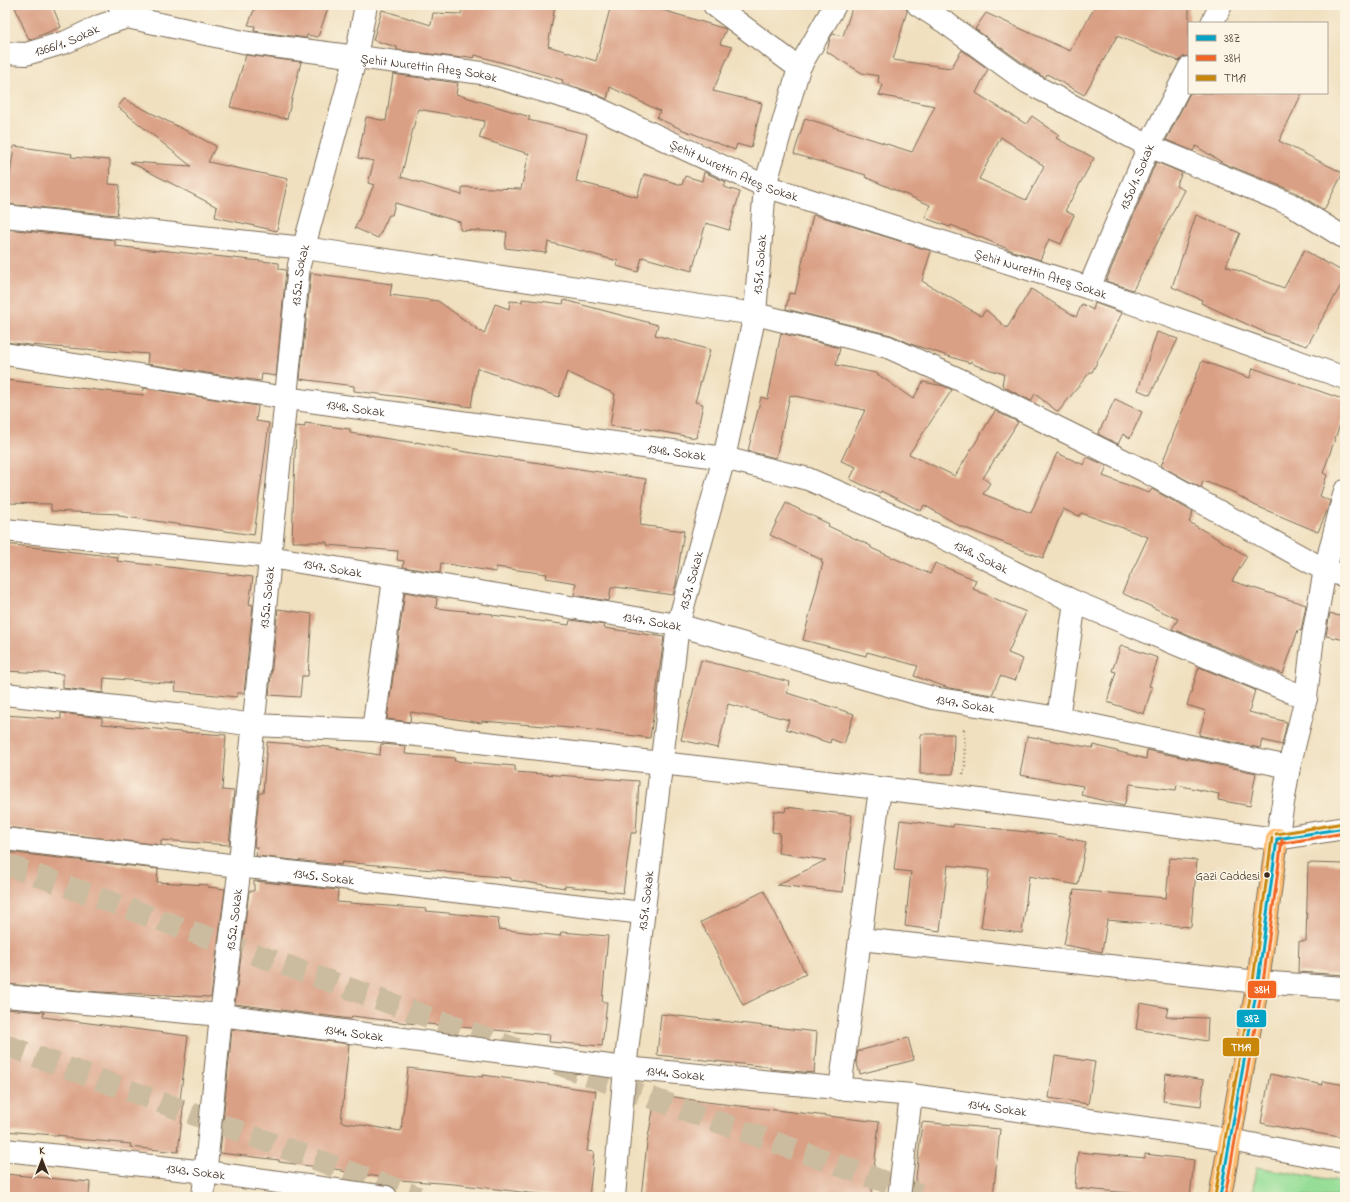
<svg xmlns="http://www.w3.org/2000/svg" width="1350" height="1202" font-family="'Indie Flower',sans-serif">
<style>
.green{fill:#96de97;stroke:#68845a}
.building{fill:#daa085;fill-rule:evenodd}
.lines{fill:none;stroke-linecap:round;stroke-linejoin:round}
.highway-tunnel{stroke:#ccbc9f;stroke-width:22;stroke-dasharray:22 11;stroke-linecap:butt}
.minor-casing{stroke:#7a6a56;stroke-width:24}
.major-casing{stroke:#7a6a56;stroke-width:24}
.path{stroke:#7a6a56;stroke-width:2.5;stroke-dasharray:1 3;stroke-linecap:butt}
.minor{stroke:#fff;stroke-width:22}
.major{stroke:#febc70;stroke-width:22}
.bus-1-casing{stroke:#fcf5e5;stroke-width:6}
.bus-2-casing{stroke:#fcf5e5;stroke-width:6}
.bus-3-casing{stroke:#fcf5e5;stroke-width:6}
.bus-1{stroke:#03a3c5;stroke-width:3}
.bus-2{stroke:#f26522;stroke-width:3}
.bus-3{stroke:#c88708;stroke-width:3}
.bus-dot{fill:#3b2a1e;stroke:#fcf5e5;stroke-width:1.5}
.labels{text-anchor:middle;stroke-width:3;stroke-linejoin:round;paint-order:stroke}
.bus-label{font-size:12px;fill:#3b2a1e;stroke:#fcf5e5;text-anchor:end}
.street-label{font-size:13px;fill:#3b2a1e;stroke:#fcf5e5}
.line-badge{stroke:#fcf5e5;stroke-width:1.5}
.badge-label{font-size:11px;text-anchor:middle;font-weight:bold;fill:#fff}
</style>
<rect width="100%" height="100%" fill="#fcf5e5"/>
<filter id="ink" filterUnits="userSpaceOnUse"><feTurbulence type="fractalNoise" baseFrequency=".025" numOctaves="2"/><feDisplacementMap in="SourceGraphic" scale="8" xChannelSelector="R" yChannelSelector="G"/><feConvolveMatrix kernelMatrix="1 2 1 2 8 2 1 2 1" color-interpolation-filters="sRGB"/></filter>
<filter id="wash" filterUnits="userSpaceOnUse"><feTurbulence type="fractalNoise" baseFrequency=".012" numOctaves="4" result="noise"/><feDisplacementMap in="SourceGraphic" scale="16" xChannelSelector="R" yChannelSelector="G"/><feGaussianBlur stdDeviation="0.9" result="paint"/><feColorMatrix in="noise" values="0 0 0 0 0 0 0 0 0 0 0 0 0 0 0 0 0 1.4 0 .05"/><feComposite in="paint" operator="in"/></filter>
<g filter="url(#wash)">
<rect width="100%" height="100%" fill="#f0e0bf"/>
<polygon class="green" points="1256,1167 1345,1182 1345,1197 1252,1197"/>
<g id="blocks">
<g class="building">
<polygon points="14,5 52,5 61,27 29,40"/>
<polygon points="256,5 329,5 318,37 307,35 306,38 254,31 255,26 248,25"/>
<polygon points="463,5 555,5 548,46 596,61 611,5 660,5 659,9 726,29 720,44 732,47 713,91 762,103 751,148 737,144 735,150 681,129 657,118 660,111 610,87 607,99 593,93 562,82 563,80 475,55 474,58 463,56 462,58 397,50 397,47 373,40 382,10 431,25 433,13 461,14"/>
<path d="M853 5H906L907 11 893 60 951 68 962 50 988 69 976 93 1026 124 1032 116 1059 135 1056 138 1094 158 1065 211 1074 215 1061 244 1049 239 1040 260 1013 251 951 225 950 227 925 218 930 205 865 177 866 175 794 154 805 118 912 152 935 106 879 95 883 85 878 82 879 76 862 73 827 52 830 38 833 34 843 36ZM1001 137 1044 166 1026 200 979 179Z"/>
<polygon points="1096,5 1189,5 1189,56 1183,57 1179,61 1117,36 1084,95 1047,74 1045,78 1034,71 975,29 986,13 1070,51"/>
<polygon points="246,55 301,62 287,119 230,107"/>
<path d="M393 74 458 83 456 94 530 117 528 120 587 134 576 181 637 197 644 174 682 185 685 176 702 181 704 172 726 182 724 187 740 192 729 230 706 223 692 271 642 257 638 272 617 266 618 261 548 242 546 253 505 248 507 232 460 230V222L395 203 392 215H389L378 238 355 228 374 185 368 183 374 161 358 158 366 117 386 121ZM418 109 485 121 479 138 529 154 521 189 462 187V195L401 177Z"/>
<polygon points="1190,93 1302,93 1279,141 1343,173 1324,210 1295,192 1223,163 1196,146 1193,151 1166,140"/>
<polygon points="124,99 216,146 208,162 288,179 277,231 215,217 217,207 130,162 191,166 118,107"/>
<polygon points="14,146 72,154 71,157 110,160 109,184 120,185 117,215 6,204"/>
<polygon points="1156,162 1182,173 1176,186 1184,190 1133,290 1106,281"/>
<polygon points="813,215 826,218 931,251 922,281 981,316 986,310 1007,328 1031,289 1076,317 1082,304 1093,310 1095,303 1122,313 1092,372 1090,372 1058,412 1035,394 1031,401 1008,389 1002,385 1004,374 975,365 971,361 970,363 914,345 891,335 786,309 789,293 795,294"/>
<polygon points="1196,215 1240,233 1226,266 1284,288 1304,250 1345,273 1345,278 1307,346 1266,333 1201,303 1202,300 1172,287"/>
<polygon points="5,229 115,240 115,246 159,251 159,250 279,263 279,269 286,270 276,376 262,374 261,381 147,364 148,354 29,345 5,342"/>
<polygon points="311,273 392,284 390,295 438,301 484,334 495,304 509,309 510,301 522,302 522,299 563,304 564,300 658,325 655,335 710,350 695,402 703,404 696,438 642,428 641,430 610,426 615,394 567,372 559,397 477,368 471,407 403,397 354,391 354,386 300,379"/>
<polygon points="1157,332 1178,339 1150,395 1138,390"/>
<polygon points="781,333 840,348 836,365 876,373 913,399 923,382 944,386 952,390 909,454 955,476 995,411 1018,422 983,478 990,483 983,494 1031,513 1057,453 1084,465 1087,457 1107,466 1103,476 1149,493 1152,489 1193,512 1189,522 1247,556 1232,581 1306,605 1301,631 1298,630 1283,674 1172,629 1178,619 1122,593 1148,537 1081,513 1079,516 1063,509 1043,558 960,526 924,505 921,511 881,491 880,493 850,479 856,467 841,461 865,410 790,395 776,458 748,451 761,397 768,399"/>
<polygon points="1202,361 1250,378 1253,368 1345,400 1345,410 1323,473 1327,475 1320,496 1330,501 1327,511 1318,532 1254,505 1231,491 1203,481 1201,488 1161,466"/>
<polygon points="5,380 143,395 144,388 258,406 256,421 269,423 254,535 119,516 119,514 51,511 51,504 5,503"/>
<polygon points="1115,399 1142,412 1130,438 1123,434 1118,444 1098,434"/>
<polygon points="305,423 350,429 350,433 416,443 416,442 460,451 646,479 640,525 684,531 676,584 673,595 616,587 615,588 611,588 609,601 574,595 576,583 546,578 547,574 496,567 496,572 441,563 440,573 403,567 404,561 397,560 398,551 327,545 327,542 292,542 296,426 305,427"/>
<polygon points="786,503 829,524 828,526 871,546 871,548 930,574 935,563 976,580 973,589 1026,612 1008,653 1023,659 1015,681 1000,676 992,695 949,688 914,676 918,666 867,652 866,656 803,640 823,563 821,562 822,560 770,535"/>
<polygon points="5,544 118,557 117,561 253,577 249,604 253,605 244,693 237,693 237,697 175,691 176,684 104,678 103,693 63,688 63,674 5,671"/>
<polygon points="405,592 437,598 436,608 493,614 492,615 569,625 570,620 605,625 604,628 664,637 650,738 583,729 482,721 481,723 411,712 410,722 387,719"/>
<polygon points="278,609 312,614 308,676 302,676 300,697 269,695"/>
<polygon points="1330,613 1345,618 1345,640 1326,636"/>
<polygon points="1121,645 1158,658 1149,686 1152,687 1144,714 1107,702 1116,672 1112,671"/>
<polygon points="701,660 790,682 787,693 854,714 844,744 831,739 830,743 786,729 789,720 728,704 718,748 681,740"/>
<polygon points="1199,667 1255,690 1249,712 1287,722 1282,745 1262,740 1260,748 1199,735 1206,711 1187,705"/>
<polygon points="61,713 102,718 102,724 167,730 167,731 226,735 222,790 234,791 229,845 161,840 161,845 5,827 5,715 61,719"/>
<polygon points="921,734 954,734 953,774 920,774"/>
<polygon points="1027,736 1093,748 1094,745 1146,759 1147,750 1256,773 1250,806 1218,800 1219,794 1177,785 1176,790 1130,784 1124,806 1081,795 1083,786 1020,775"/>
<polygon points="267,742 329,747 380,755 381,744 406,746 405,754 455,758 454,761 515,766 515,772 639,781 636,833 631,833 623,893 565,886 565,888 511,880 511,878 445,872 445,871 342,862 341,865 256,856 257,847 254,847 259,793 263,793"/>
<polygon points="786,807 852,815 843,892 777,885 826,860 778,853 780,833 772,832 774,811 785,812"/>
<polygon points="900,820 953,827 954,824 1053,835 1086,842 1078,885 1029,876 1022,933 981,928 989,870 948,865 940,931 905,926 911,872 894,870"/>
<polygon points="5,852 158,869 157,882 208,885 208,887 225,889 211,997 99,992 5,984"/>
<polygon points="1170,858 1197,860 1191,927 1107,920 1102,952 1064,945 1074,890 1166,898"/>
<polygon points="1308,863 1345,864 1345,975 1298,972 1299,941 1306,941"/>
<polygon points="254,881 338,890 337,902 427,909 426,911 499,918 498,929 560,936 561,932 608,936 602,1002 607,1002 602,1046 549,1042 550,1035 416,1023 416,1024 352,1016 351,1019 235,1004 249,891 254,891"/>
<polygon points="764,891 806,974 743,1005 701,922"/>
<polygon points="1140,1003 1168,1008 1166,1017 1208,1018 1207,1041 1136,1029"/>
<polygon points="5,1009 44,1012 43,1017 188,1036 180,1100 184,1100 178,1152 130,1147 131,1144 66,1138 66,1136 5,1131 5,1089 7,1067 5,1067"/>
<polygon points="661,1014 817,1032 814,1073 770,1069 770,1067 657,1055"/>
<polygon points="232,1029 349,1044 341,1122 401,1131 408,1068 483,1077 483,1075 596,1091 587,1151 594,1152 589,1197 563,1197 454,1184 399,1180 341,1171 342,1170 279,1162 279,1160 220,1153"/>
<polygon points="908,1038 914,1060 860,1074 856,1060 858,1051"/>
<polygon points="1055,1056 1095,1062 1088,1104 1049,1098"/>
<polygon points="1166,1074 1204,1080 1201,1106 1163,1101"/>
<polygon points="1270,1074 1323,1085 1323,1081 1345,1085 1345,1138 1299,1130 1298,1131 1261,1123"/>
<polygon points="656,1094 706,1102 879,1122 871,1197 641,1197 647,1143"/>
<polygon points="922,1122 1000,1129 993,1197 914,1197"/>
<polygon points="1078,1152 1145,1158 1145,1154 1194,1160 1190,1197 1140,1197 1140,1194 1075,1188"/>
<polygon points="5,1174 90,1182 89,1197 5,1197"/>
</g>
</g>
</g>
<g filter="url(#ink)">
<use href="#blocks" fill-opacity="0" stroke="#7a6a56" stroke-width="1"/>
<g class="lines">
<g class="highway-tunnel">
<polyline points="5,864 517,1049"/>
<polyline points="5,1045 418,1197"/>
<polyline points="557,1064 927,1197"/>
</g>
<defs>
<g id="minor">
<path id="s1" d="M119 5 127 17 248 43 482 73 588 104 765 186 1089 288 1345 378"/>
<polyline points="714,5 799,68"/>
<polyline points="918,5 946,23 1027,82 1149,146 1290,204 1345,238"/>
<polyline points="1212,23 1221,5"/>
<path id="s2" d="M5 53 26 54 66 42 100 26 127 17"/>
<polyline points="5,216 304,248 755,314 888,347 967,383 1145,471 1325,570 1345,576"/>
<path id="s3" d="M1089 288 1149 146 1189 68"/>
<path id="s4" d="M5 354 286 398 724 458 808 479 942 537 1075 602 1306 698"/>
<path id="s5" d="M5 530 270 557 678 625 933 698 1058 718 1289 767"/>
<polyline points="5,694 185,715 253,725 373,730 957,797 1277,839 1345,828"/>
<polyline points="1058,718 1075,602"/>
<polyline points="373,730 394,579"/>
<path id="s6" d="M5 839 643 913"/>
<polyline points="1277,839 1289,767 1306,698 1313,636 1325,570 1345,491"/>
<polyline points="860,939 1258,982 1345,988"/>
<path id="s7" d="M5 996 221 1015 625 1068 911 1095 1230 1140 1345 1162"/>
<polyline points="840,1089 880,789"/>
<path id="s8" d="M5 1150 206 1172 386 1197"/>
<path id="s9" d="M203 1197 221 1015 238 882 299 265 356 56 366 5"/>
<path id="s10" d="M614 1197 625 1068 678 625 724 458 755 314 765 186 799 68 835 5"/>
<polyline points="899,1197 911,1095"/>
</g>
<polyline id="major" points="1220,1197 1258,982 1277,839"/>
</defs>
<use href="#minor" class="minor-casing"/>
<use href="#major" class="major-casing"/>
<polyline class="path" points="963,774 965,766 964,729"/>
<use href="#minor" class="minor"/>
<use href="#major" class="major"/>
<defs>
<g id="bus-1">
<polyline points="1277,839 1345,828"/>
<polyline points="1220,1197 1258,982 1277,839"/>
</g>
<g id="bus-2">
<polyline points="1278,844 1345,833"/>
<polyline points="1225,1197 1263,983 1282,840"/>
</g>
<g id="bus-3">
<polyline points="1276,834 1344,823"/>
<polyline points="1215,1196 1253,981 1272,838"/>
</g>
</defs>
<use href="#bus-1" class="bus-1-casing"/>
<use href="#bus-2" class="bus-2-casing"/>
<use href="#bus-3" class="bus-3-casing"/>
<use href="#bus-1" class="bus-1"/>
<use href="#bus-2" class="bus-2"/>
<use href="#bus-3" class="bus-3"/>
</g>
</g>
<circle class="bus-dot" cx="1267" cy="875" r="3.5"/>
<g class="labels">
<g class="bus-label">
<text x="1260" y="880">Gazi Caddesi</text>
</g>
<g class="street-label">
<text dy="5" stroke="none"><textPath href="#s2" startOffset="64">1366/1. Sokak</textPath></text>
<text dy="5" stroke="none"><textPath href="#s1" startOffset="321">Şehit Nurettin Ateş Sokak</textPath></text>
<text dy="5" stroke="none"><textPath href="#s1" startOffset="645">Şehit Nurettin Ateş Sokak</textPath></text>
<text dy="5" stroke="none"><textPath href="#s3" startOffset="121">1350/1. Sokak</textPath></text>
<text dy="5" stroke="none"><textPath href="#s10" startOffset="946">1351. Sokak</textPath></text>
<text dy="5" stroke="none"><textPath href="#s1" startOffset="969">Şehit Nurettin Ateş Sokak</textPath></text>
<text dy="5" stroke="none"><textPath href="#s9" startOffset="927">1352. Sokak</textPath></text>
<text dy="5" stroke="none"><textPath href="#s4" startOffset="355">1348. Sokak</textPath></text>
<text dy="5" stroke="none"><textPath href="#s4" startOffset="679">1348. Sokak</textPath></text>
<text dy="5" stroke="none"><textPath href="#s4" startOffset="1003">1348. Sokak</textPath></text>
<text dy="5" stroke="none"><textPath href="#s5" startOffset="330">1347. Sokak</textPath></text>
<text dy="5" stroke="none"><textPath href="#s10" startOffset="622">1351. Sokak</textPath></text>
<text dy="5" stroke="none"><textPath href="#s9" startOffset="603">1352. Sokak</textPath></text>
<text dy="5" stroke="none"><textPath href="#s5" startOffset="654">1347. Sokak</textPath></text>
<text dy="5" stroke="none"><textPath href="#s5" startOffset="978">1347. Sokak</textPath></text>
<text dy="5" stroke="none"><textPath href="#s6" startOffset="321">1345. Sokak</textPath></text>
<text dy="5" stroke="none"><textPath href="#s10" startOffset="298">1351. Sokak</textPath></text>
<text dy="5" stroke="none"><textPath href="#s9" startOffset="279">1352. Sokak</textPath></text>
<text dy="5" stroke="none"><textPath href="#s7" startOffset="351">1344. Sokak</textPath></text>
<text dy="5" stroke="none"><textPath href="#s7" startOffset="675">1344. Sokak</textPath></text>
<text dy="5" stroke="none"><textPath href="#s7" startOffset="999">1344. Sokak</textPath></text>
<text dy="5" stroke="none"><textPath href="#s8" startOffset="192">1343. Sokak</textPath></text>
</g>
</g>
<g class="line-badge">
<rect x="1247" y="980" width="30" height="19" rx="4" fill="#f26522"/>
<rect x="1236" y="1009" width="31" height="19" rx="4" fill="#03a3c5"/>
<rect x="1222" y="1037" width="38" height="20" rx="4" fill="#c88708"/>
</g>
<g class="badge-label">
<text x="1262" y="993">38H</text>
<text x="1252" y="1022">38Z</text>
<text x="1241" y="1051">TM19</text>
</g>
<rect width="1350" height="1202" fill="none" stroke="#fcf5e5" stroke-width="20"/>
<rect x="1188" y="22" width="140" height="72" fill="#fcf5e5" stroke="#afa495"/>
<rect x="1196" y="35" width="20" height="6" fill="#03a3c5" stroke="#afa495"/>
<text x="1224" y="42" font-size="12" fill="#3b2a1e">38Z</text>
<rect x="1196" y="55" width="20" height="6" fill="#f26522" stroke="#afa495"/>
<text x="1224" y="62" font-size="12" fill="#3b2a1e">38H</text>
<rect x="1196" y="75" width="20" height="6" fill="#c88708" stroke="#afa495"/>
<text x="1224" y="82" font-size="12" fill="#3b2a1e">TM19</text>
<g transform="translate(42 1160)" stroke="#fcf5e5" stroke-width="3" paint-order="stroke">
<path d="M0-3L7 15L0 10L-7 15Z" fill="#3b2a1e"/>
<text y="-6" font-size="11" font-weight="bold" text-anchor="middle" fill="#3b2a1e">K</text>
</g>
</svg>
